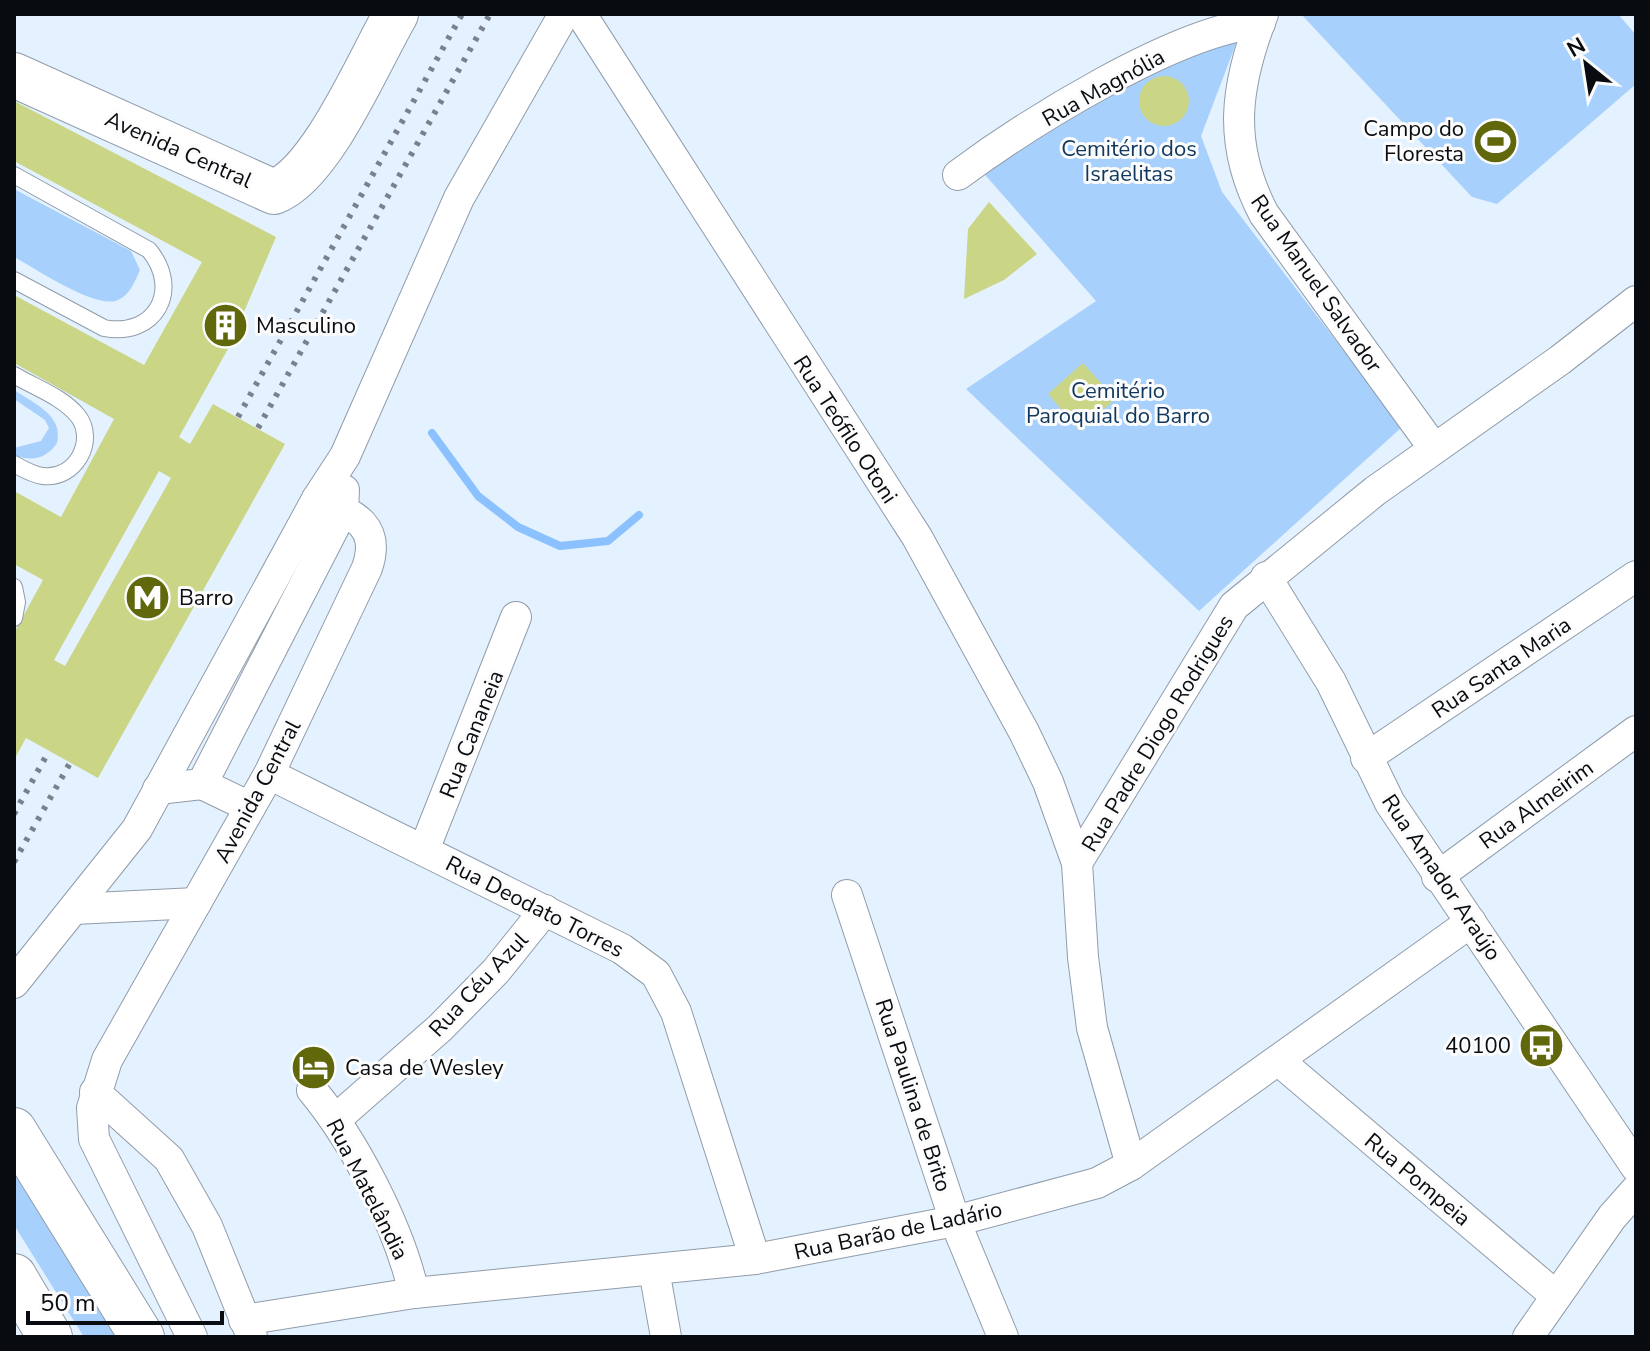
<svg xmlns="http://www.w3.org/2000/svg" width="1650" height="1351" font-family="'Nunito Sans',sans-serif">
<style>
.green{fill:#a8d0fc}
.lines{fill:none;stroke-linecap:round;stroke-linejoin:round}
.stream{stroke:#8ac1fe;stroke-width:8}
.building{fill:#cad685;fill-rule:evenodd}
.lane-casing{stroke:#909ca9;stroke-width:18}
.street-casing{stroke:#909ca9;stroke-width:32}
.secondary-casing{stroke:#909ca9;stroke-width:46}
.highway-casing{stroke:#909ca9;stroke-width:46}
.lane{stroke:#fff;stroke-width:16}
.street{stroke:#fff;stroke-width:30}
.secondary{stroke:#fff;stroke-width:44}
.highway{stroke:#fff;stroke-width:44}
.rail{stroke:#79828b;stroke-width:6;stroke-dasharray:4 8;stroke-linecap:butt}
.labels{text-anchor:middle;stroke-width:6;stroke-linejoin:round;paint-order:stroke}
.street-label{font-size:22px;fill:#080c10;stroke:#fcfcfc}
.poi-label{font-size:22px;fill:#080c10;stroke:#fcfcfc;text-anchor:start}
.park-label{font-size:22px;fill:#10375d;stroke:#fcfcfc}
</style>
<rect width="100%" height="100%" fill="#e4f1ff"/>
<g class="green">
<polygon points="1301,14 1618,14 1636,35 1636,84 1497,204 1472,197"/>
<polygon points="1240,33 1201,136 1222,192 1402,427 1199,611 966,389 1096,301 979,168 1012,140"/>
<path d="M14 189 131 251 140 270C135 281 130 295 118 300 96 310 35 268 14 257Z"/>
<path d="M14 390C33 403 64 415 57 443 46 459 32 462 14 455V448L41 441 49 428 45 420 14 399Z"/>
<polygon points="14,1159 130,1337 84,1337 14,1225"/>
</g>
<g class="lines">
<polyline class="stream" points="432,433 478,496 518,527 560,546 608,541 639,515"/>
</g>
<g class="building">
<circle cx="1164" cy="101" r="25"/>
<path d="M14 101 276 237 229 347 179 437 190 444 213 404 285 444 98 778 26 738 14 760V633L43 580 14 564V491L61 517 114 419 14 363V295L144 365 202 262 14 161ZM159 471 171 478 65 666 54 660Z"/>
<polygon points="989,202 1037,254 1004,280 964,299 968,229"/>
<polygon points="1083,363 1115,399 1080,431 1048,394"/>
</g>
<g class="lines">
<defs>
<g id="lane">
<path d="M14 175 149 250C182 290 155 338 104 328L14 280"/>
<path d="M14 375C34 387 63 397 78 416 97 441 75 480 43 476 33 475 23 469 14 464"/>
<polyline points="14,587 17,602 14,618"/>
</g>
<g id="street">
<polyline points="581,14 917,537 1024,732 1048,782 1077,863"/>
<path d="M1263 14C1235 86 1227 144 1264 214L1433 447"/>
<path d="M958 175C1027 124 1176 30 1260 23"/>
<polyline points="1266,577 1331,682 1390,803 1636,1167"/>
<polyline points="1366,758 1636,576"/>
<polyline points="269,774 622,949 656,974 676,1012 755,1259"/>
<polyline points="202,784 250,807"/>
<polyline points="158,789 202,784 343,510 344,490"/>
<polyline points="424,850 516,617"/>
<polyline points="1437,877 1636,731"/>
<polyline points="847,895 955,1221 1003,1337"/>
<polyline points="74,909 196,903"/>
<polyline points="14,983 137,829 317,499 345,456 459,198 564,14"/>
<polyline points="1279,1061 1556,1296"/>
<path d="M312 1090C355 1142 399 1227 414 1293"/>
<polyline points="95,1092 169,1159 207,1226 252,1337"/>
<polyline points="336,1119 440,1028 496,971 545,910"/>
<polyline points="1131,1165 1092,1028 1083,957 1077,863 1234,606 1375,491 1560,360 1636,301"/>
<polyline points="654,1270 666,1337"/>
<polyline points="244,1320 414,1293 755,1259 955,1221 1097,1183 1131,1165 1471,922"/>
<path d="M192 1337 94 1139 92 1108 107 1060 269 774 367 568C382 524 352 514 317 499"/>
<polyline points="1528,1337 1612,1217 1636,1190"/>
</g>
<path id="secondary" d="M14 75 274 192C322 174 369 60 396 14"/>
<g id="highway">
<polyline points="14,1130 142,1337"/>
<polyline points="14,1276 50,1337"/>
</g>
</defs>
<use href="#lane" class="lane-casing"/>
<use href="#street" class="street-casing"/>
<use href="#secondary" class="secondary-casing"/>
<use href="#highway" class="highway-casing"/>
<use href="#lane" class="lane"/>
<use href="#street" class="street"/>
<use href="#secondary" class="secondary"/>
<use href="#highway" class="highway"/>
<g class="rail">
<polyline points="238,417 462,14"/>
<polyline points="258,428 490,14"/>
<polyline points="14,814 49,751"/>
<polyline points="14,862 70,763"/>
</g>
</g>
<defs>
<symbol id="stadium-disc" viewBox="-11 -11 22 22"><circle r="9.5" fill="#60680b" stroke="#fcfcfc"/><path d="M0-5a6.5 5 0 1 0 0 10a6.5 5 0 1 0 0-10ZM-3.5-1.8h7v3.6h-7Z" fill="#fff"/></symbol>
<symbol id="building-disc" viewBox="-11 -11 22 22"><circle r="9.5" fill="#60680b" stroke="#fcfcfc"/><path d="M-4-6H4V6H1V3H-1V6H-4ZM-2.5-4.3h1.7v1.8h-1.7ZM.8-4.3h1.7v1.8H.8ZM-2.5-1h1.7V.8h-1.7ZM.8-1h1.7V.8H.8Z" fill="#fff"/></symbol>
<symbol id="metro-disc" viewBox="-11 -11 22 22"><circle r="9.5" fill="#60680b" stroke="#fcfcfc"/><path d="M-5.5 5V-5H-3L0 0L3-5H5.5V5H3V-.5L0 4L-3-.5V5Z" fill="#fff"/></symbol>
<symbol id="bus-disc" viewBox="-11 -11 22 22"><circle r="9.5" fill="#60680b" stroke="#fcfcfc"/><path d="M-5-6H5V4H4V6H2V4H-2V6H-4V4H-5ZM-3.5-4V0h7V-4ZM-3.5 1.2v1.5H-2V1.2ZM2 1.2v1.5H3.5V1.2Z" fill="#fff"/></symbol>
<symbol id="hotel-disc" viewBox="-11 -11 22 22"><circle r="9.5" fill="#60680b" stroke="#fcfcfc"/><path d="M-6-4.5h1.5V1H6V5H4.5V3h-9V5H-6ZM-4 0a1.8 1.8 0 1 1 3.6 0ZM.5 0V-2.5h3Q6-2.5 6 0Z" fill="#fff"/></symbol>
</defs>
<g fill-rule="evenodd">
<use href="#stadium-disc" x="1470" y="116" width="51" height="51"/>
<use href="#building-disc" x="200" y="300" width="51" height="51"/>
<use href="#metro-disc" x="122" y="572" width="51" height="51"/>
<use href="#bus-disc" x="1516" y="1020" width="51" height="51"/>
<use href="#hotel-disc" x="288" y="1042" width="51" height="51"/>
</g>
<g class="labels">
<g class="street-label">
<text transform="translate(1103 87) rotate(-29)" y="8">Rua Magnólia</text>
<text transform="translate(179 149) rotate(24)" y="8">Avenida Central</text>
<text transform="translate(1317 283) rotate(55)" y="8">Rua Manuel Salvador</text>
<text transform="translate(846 429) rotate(57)" y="8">Rua Teófilo Otoni</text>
<text transform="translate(1501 667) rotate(-34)" y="8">Rua Santa Maria</text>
<text transform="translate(1157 733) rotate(-59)" y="8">Rua Padre Diogo Rodrigues</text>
<text transform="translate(471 734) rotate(-68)" y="8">Rua Cananeia</text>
<text transform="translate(257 791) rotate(-62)" y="8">Avenida Central</text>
<text transform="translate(1536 804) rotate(-36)" y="8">Rua Almeirim</text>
<text transform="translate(1442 877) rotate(56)" y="8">Rua Amador Araújo</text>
<text transform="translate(535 906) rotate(27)" y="8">Rua Deodato Torres</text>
<text transform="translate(478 984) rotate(-47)" y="8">Rua Céu Azul</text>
<text transform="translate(914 1095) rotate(72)" y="8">Rua Paulina de Brito</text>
<text transform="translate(1418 1179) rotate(40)" y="8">Rua Pompeia</text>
<text transform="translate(368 1189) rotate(63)" y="8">Rua Matelândia</text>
<text transform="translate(898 1230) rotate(-12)" y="8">Rua Barão de Ladário</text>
</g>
<g class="poi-label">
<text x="1464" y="136" text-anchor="end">Campo do<tspan x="1464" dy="25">Floresta</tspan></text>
<text x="256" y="333">Masculino</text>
<text x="179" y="605">Barro</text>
<text x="1511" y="1053" text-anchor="end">40100</text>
<text x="345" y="1075">Casa de Wesley</text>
</g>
<g class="park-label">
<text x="1129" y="156">Cemitério dos<tspan x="1129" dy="25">Israelitas</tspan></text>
<text x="1118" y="398">Cemitério<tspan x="1118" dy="25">Paroquial do Barro</tspan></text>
</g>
</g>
<rect width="1650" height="1351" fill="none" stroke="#080c10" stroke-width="32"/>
<g transform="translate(1586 64) rotate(330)" stroke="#fcfcfc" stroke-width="6" paint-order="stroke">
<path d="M0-6L14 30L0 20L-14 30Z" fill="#080c10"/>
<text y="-12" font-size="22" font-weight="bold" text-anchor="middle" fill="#080c10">N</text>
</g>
<path d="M28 1311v12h194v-12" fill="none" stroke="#080c10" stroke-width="4"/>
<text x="40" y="1311" font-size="24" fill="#080c10" stroke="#fcfcfc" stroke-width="6" paint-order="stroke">50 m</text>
</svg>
